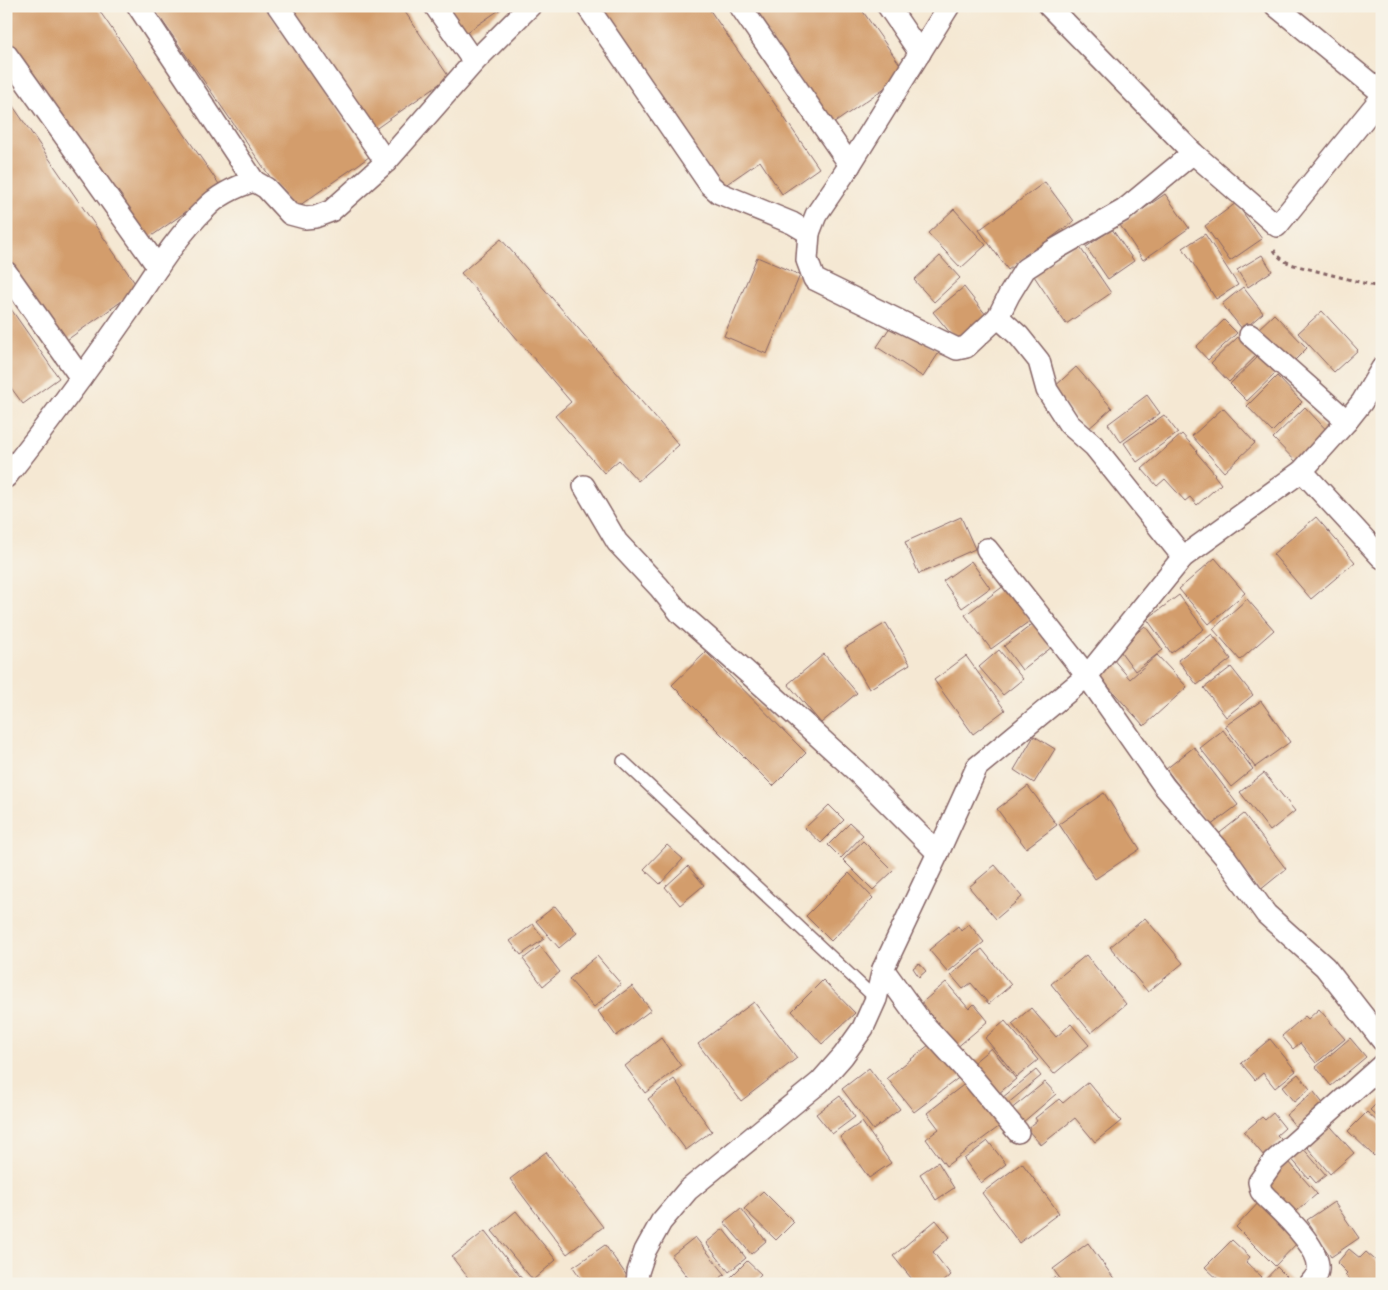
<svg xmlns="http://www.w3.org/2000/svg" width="1388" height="1290" font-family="'IM FELL English',serif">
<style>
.building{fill:#d39d6c}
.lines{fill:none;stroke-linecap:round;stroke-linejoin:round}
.service-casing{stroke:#866566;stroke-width:14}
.minor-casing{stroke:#866566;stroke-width:24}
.path{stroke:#866566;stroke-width:3;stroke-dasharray:4 4;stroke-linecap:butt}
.service{stroke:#fff;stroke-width:11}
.minor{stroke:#fff;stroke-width:21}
</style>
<rect width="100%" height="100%" fill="#f7f3e8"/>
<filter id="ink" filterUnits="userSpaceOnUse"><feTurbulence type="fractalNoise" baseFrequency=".02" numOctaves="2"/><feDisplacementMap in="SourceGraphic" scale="10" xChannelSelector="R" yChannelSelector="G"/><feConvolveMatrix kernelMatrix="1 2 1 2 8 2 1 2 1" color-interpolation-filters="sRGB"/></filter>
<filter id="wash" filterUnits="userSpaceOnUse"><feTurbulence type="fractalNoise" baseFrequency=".0096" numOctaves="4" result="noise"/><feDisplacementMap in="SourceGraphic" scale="20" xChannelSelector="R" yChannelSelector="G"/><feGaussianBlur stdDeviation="1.12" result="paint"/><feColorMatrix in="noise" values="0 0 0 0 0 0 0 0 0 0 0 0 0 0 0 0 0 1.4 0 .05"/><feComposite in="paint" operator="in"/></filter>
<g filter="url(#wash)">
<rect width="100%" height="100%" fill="#f5e8d3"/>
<g id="blocks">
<g class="building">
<polygon points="6,6 96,6 221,187 146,240 6,39"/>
<polygon points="152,6 265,6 369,157 293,210"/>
<polygon points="288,6 401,6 449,77 374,130"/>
<polygon points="443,6 505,6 463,35"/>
<polygon points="595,6 707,6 819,168 782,194 760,161 721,188"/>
<polygon points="747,6 859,6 906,73 830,126"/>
<polygon points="6,96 139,289 64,342 6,259"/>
<polygon points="1045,182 1074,221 1008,270 979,230"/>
<polygon points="1165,194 1189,228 1143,260 1120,225"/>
<polygon points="1236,203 1262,239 1230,261 1205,226"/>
<polygon points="954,209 986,245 961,268 928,233"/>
<polygon points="1112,229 1134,261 1108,279 1086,247"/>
<polygon points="1205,234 1238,285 1216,299 1183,248"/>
<polygon points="501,239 679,445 638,481 619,460 604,473 555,416 571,402 461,273"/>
<polygon points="1077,243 1111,293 1066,324 1032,273"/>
<polygon points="1262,255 1272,271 1248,287 1237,270"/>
<polygon points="940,256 960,278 934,302 914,280"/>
<polygon points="757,257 800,275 767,354 724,336"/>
<polygon points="964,287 990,320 960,345 933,312"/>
<polygon points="1243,287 1263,313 1243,330 1222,304"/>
<polygon points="6,302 59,378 23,404 6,381"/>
<polygon points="1322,311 1358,350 1334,372 1298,333"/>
<polygon points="1274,314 1307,348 1289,366 1256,331"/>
<polygon points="1224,320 1237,333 1208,360 1196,347"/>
<polygon points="894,321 940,351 923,377 877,347"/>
<polygon points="1239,336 1257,355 1229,382 1211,363"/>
<polygon points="1261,354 1278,371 1247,401 1230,384"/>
<polygon points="1076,367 1112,408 1087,430 1051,390"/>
<polygon points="1277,376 1302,402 1272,432 1247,406"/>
<polygon points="1147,395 1160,413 1121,442 1108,424"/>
<polygon points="1305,407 1331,435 1300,466 1273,438"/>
<polygon points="1223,408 1255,443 1224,472 1192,436"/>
<polygon points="1164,415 1178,433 1137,462 1124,443"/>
<polygon points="1182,434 1197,451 1196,452 1215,474 1214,475 1221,484 1197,505 1190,497 1185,501 1165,479 1157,486 1142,469"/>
<polygon points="961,517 975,549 919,574 905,542"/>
<polygon points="1316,517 1355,562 1311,599 1273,554"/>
<polygon points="1215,558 1245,593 1209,624 1179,589"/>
<polygon points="971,561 990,588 962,608 943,581"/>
<polygon points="1005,585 1031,620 991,649 965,615"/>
<polygon points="1179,595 1204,629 1171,653 1147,619"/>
<polygon points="1247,599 1274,630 1240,660 1213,629"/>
<polygon points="886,623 910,664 869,689 845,648"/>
<polygon points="1034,623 1052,647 1022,670 1004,646"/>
<polygon points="1145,626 1163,650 1135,671 1118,648"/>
<polygon points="1212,634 1231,659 1197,685 1178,660"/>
<polygon points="999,650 1023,679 1003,695 979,667"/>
<polygon points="706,652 806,753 773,786 672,685"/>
<polygon points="824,654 857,693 821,723 788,684"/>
<polygon points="1157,655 1187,687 1144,726 1096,673 1112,658 1130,679"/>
<polygon points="966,656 1005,710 973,734 934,680"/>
<polygon points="1231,667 1253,695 1226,717 1204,688"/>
<polygon points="1261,701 1290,742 1255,767 1225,726"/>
<polygon points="1223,730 1253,769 1231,787 1200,748"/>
<polygon points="1034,736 1055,749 1034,783 1014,770"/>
<polygon points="1194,747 1238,805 1210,826 1166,769"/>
<polygon points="1264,773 1295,811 1270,831 1240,792"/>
<polygon points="1028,786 1057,825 1026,848 997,809"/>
<polygon points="1104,793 1140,849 1095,879 1059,824"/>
<polygon points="829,805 844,820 821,843 805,828"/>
<polygon points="1244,814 1286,869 1259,891 1216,836"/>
<polygon points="850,823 863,835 841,858 828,845"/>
<polygon points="863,841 893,871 873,890 843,860"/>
<polygon points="667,845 683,859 660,884 644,869"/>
<polygon points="995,865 1022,897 996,919 969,887"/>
<polygon points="688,866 704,885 680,905 665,887"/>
<polygon points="849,873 873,898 831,941 806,916"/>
<polygon points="555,906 577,933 559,948 536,921"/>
<polygon points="1145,918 1183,963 1148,992 1110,947"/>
<polygon points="533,924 544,939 521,955 510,941"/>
<polygon points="969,924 984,942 948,972 929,950 958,926 961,931"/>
<polygon points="540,946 560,972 543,986 523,959"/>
<polygon points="982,949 1011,985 989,1004 971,983 963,989 951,975"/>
<polygon points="1086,955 1126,1004 1091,1033 1051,984"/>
<polygon points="597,956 621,984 594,1007 569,979"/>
<polygon points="919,963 926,971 919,977 913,968"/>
<polygon points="823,980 855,1013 822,1044 792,1011"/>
<polygon points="946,982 969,1009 974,1004 988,1021 955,1049 918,1006"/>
<polygon points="632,986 651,1010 616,1036 598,1011"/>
<polygon points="754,1002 797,1058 741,1101 698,1044"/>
<polygon points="1031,1008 1056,1037 1071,1024 1089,1045 1054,1074 1012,1024"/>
<polygon points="1319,1009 1345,1039 1316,1063 1300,1043 1293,1049 1282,1036 1305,1016 1308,1019"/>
<polygon points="1005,1021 1038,1060 1017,1077 985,1038"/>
<polygon points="661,1038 681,1066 645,1093 625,1066"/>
<polygon points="1350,1038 1366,1057 1331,1086 1316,1067"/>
<polygon points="1270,1039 1296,1071 1275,1088 1263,1073 1255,1080 1241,1063"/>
<polygon points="934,1041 961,1076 914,1112 887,1078"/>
<polygon points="991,1048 1016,1079 992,1099 967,1068"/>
<polygon points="869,1068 900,1109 873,1130 842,1089"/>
<polygon points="1036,1070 1041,1076 1007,1104 1002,1098"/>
<polygon points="1298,1074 1310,1089 1294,1102 1282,1087"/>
<polygon points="674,1079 712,1131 686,1150 648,1099"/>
<polygon points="971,1079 1004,1123 946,1166 926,1139 939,1129 927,1113"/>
<polygon points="1045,1082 1056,1094 1022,1123 1010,1110"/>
<polygon points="1088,1082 1121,1121 1095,1142 1075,1118 1041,1145 1027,1129 1037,1121 1035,1118 1059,1099 1063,1103"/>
<polygon points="1314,1092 1329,1111 1302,1134 1286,1115"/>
<polygon points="840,1096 855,1117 832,1134 816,1114"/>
<polygon points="1382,1098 1382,1121 1370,1110"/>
<polygon points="1367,1112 1382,1126 1382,1148 1374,1156 1348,1131"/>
<polygon points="1273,1113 1285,1128 1277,1135 1282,1140 1264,1156 1244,1132 1262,1117 1265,1120"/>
<polygon points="1325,1120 1354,1153 1330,1174 1302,1141"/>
<polygon points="862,1122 891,1163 869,1178 840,1137"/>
<polygon points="988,1141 1006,1164 981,1183 964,1159"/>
<polygon points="1302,1147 1326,1175 1316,1183 1310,1176 1308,1178 1290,1157"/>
<polygon points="546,1152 603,1227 567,1254 510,1179"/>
<polygon points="938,1162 954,1188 936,1200 920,1174"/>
<polygon points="1289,1162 1317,1194 1291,1216 1264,1185"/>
<polygon points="1022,1163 1059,1213 1019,1243 982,1193"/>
<polygon points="763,1191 794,1222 776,1240 744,1209"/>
<polygon points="1261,1200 1301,1239 1275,1266 1236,1227"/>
<polygon points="1334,1202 1359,1238 1331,1257 1312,1230 1313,1229 1307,1220"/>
<polygon points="741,1208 766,1241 751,1254 724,1222"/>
<polygon points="516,1211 556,1260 533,1280 492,1231"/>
<polygon points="936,1220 950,1237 933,1252 951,1275 941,1284 916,1284 893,1256"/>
<polygon points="723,1229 746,1258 729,1272 706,1243"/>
<polygon points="485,1231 526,1284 473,1284 452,1257"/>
<polygon points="695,1237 725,1274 713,1284 693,1284 671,1256"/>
<polygon points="1232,1240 1250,1257 1246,1262 1262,1277 1256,1284 1223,1284 1205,1267"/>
<polygon points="1088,1243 1118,1284 1064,1284 1053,1269"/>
<polygon points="605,1245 632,1283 630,1284 585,1284 573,1267"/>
<polygon points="1349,1249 1360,1258 1366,1252 1382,1266 1382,1284 1355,1284 1345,1275 1347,1273 1337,1263"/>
<polygon points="747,1261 761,1274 752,1284 736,1284 730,1278"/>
<polygon points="1277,1267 1294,1284 1261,1284"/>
<polygon points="1055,1277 1060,1284 1046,1284"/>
</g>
</g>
</g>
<g filter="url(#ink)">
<use href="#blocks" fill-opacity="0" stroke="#866566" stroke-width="1"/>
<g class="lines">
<defs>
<polyline id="service" points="623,761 876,999"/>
<g id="minor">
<polyline points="138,6 254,181"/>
<polyline points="278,6 386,162"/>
<polyline points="435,6 474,62"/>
<polyline points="587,6 710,185 719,193 792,223 809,233 816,215 850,165 949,6"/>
<polyline points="740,6 850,165"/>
<polyline points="888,6 920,53"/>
<polyline points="1049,6 1193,153 1277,226 1382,97"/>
<polyline points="1276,6 1382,93"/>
<polyline points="6,54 158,267"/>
<polyline points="809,233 807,260 814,279 957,349 966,347 998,317"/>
<polyline points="6,272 81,378"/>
<polyline points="1250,335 1347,421"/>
<polyline points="1302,471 1382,558"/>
<path d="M6 477C49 423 89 368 128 312 152 277 174 239 205 209 218 195 235 187 254 181L266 188 290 214 305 218 315 217 331 211 386 162 474 62 530 6"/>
<polyline points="584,486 617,542 659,587 680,613 774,696 855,770 938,853"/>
<polyline points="987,549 1087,676 1164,786 1225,857 1266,914 1325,967 1382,1040"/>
<polyline points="1183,557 1094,446 1069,424 1047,390 1039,361 1019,336 998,317 1009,295 1025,269 1054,250 1124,210 1193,153"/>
<polyline points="883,969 919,1019 972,1077 1018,1132"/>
<polyline points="637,1284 638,1272 645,1251 661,1222 688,1190 820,1082 843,1056 863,1028 876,999 883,969 938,853 977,767 1087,676 1183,557 1302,471 1347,421 1362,402 1382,368"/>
<path d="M1310 1284C1312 1281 1315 1278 1317 1274 1326 1251 1280 1211 1265 1196L1261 1191 1259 1182 1273 1162 1382 1065"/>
</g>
</defs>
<use href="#service" class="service-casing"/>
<use href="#minor" class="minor-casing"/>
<path class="path" d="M1274 250C1279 258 1285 262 1294 265L1382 288"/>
<use href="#service" class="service"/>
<use href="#minor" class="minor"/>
</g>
</g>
<rect width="1388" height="1290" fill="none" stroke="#f7f3e8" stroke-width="25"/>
</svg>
